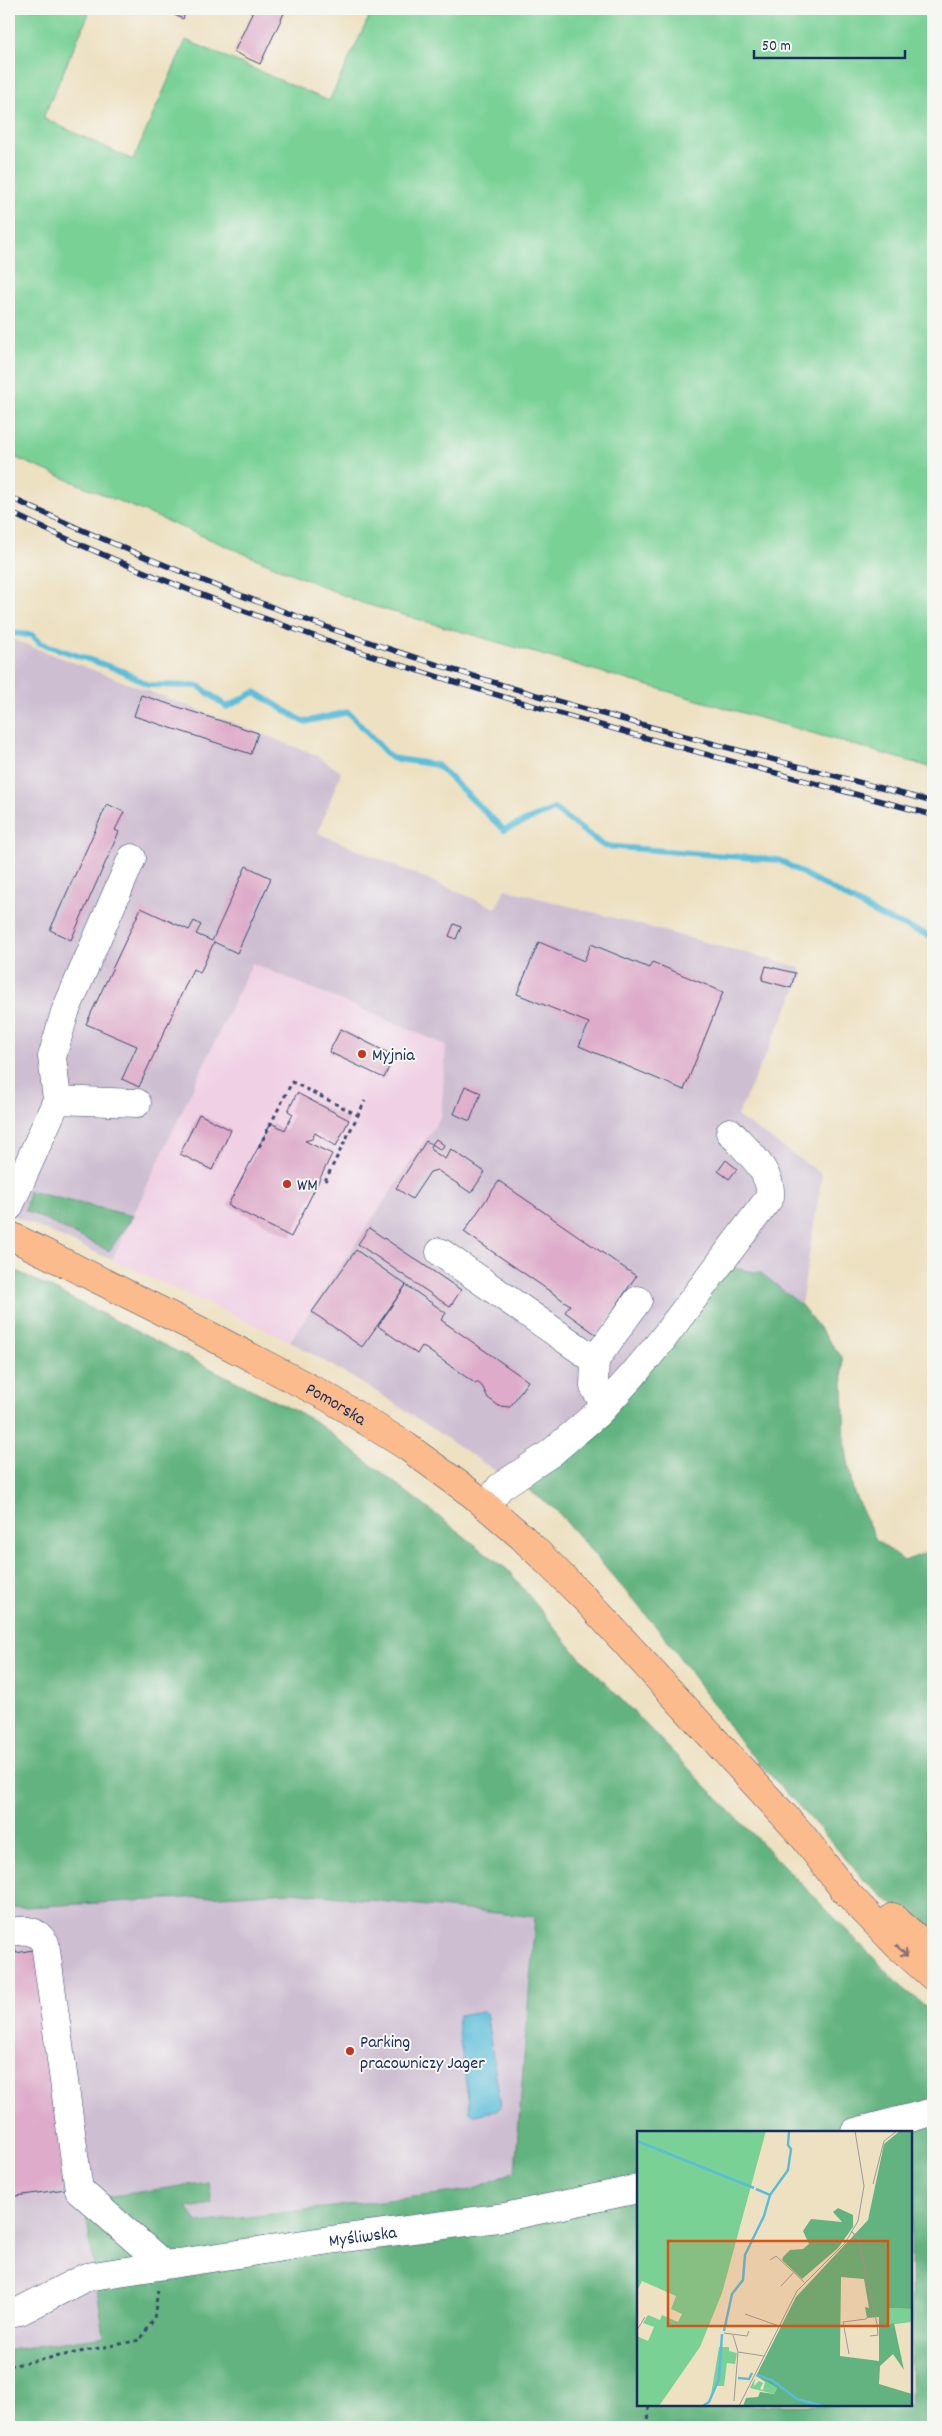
<svg xmlns="http://www.w3.org/2000/svg" width="942" height="2436" font-family="Dekko,sans-serif">
<style>
.built{fill:#f0d0e5}
.industrial{fill:#cebed2}
.green{fill:#79d196;stroke:#4a807a}
.forest{fill:#62b37f;stroke:#3e716e;fill-rule:evenodd}
.water{fill:#5abdd9;stroke:#3a769c}
.lines{fill:none;stroke-linecap:round;stroke-linejoin:round}
.stream{stroke:#5abdd9;stroke-width:6}
.building{fill:#deacca}
.minor-casing{stroke:#3b4a6d;stroke-width:29}
.major-casing{stroke:#3b4a6d;stroke-width:29}
.path{stroke:#3b4a6d;stroke-width:3;stroke-dasharray:4 4;stroke-linecap:butt}
.minor{stroke:#fff;stroke-width:28}
.major{stroke:#fbbb8c;stroke-width:28}
.rail-casing{stroke:#1b2f5e;stroke-width:5.5}
.rail{stroke:#f6f6f2;stroke-width:4;stroke-dasharray:11;stroke-linecap:butt}
.oneway{stroke:#806e73}
.poi-dot{fill:#c8321e;stroke:#f6f6f2;stroke-width:2}
.labels{text-anchor:middle;stroke-width:4;stroke-linejoin:round;paint-order:stroke}
.poi-label{font-size:18px;fill:#1b2f5e;stroke:#f6f6f2;text-anchor:start}
.street-label{font-size:18px;fill:#1b2f5e;stroke:#f6f6f2}
.inset-river{fill:none;stroke:#5abdd9;stroke-width:2.5}
.inset-road{fill:none;stroke:#9a9a9a;stroke-width:1}
.view{fill:#d45514;fill-opacity:0.15;stroke:#d45514;stroke-width:2.5}
.inset-edge{fill:none;stroke:#1b2f5e;stroke-width:2.5}
</style>
<rect width="100%" height="100%" fill="#f6f6f2"/>
<filter id="ink" filterUnits="userSpaceOnUse"><feTurbulence type="fractalNoise" baseFrequency=".02" numOctaves="2"/><feDisplacementMap in="SourceGraphic" scale="10" xChannelSelector="R" yChannelSelector="G"/><feConvolveMatrix kernelMatrix="1 2 1 2 8 2 1 2 1" color-interpolation-filters="sRGB"/></filter>
<filter id="wash" filterUnits="userSpaceOnUse"><feTurbulence type="fractalNoise" baseFrequency=".0096" numOctaves="4" result="noise"/><feDisplacementMap in="SourceGraphic" scale="20" xChannelSelector="R" yChannelSelector="G"/><feGaussianBlur stdDeviation="1.12" result="paint"/><feColorMatrix in="noise" values="0 0 0 0 0 0 0 0 0 0 0 0 0 0 0 0 0 1.4 0 .05"/><feComposite in="paint" operator="in"/></filter>
<g filter="url(#wash)">
<rect width="100%" height="100%" fill="#eee1c2"/>
<polygon class="built" points="252,963 446,1045 441,1117 290,1341 112,1260"/>
<g class="industrial">
<polygon points="9,638 314,754 341,772 318,833 496,908 505,889 799,967 803,975 737,1116 822,1174 801,1305 761,1273 726,1267 518,1482 491,1468 382,1395 290,1341 441,1117 446,1045 252,963 112,1260 9,1214"/>
<polygon points="292,1892 535,1916 515,2171 472,2190 198,2223 186,2208 210,2194 209,2182 84,2200 104,2336 9,2350 9,1908"/>
</g>
<polygon class="green" points="9,9 91,9 43,118 133,160 186,40 329,101 373,9 933,9 933,768 362,603 9,455"/>
<g class="forest">
<polygon points="29,1191 133,1216 109,1251 25,1210"/>
<path d="M9 1267 313 1420 508 1570 573 1650 903 1988 933 2012V2427H9V2350L104 2336 84 2200 209 2182 212 2204 187 2208 198 2223 472 2190 515 2171 535 1917 292 1892 9 1908ZM638 2132H911V2405H638Z"/>
<polygon points="726,1267 761,1273 801,1305 842,1357 845,1444 853,1491 876,1540 904,1561 933,1550 933,1939 864,1880 821,1830 745,1748 665,1637 556,1510 518,1482"/>
</g>
<polygon class="water" points="483,2011 486,2013 501,2107 496,2111 474,2115 470,2111 457,2019 459,2015"/>
<g class="lines">
<polyline class="stream" points="9,633 32,635 40,643 123,671 148,685 199,686 227,707 255,692 304,722 348,712 391,758 437,765 504,830 554,809 604,846 779,860 882,917 933,937"/>
</g>
<g id="blocks">
<g class="building">
<polygon points="162,9 187,9 183,19"/>
<polygon points="254,9 286,9 260,64 234,52"/>
<polygon points="141,695 258,733 251,754 134,716"/>
<polygon points="107,804 124,812 115,830 119,832 71,940 50,930"/>
<polygon points="246,866 271,878 237,953 214,942 200,973 193,969 139,1087 122,1079 137,1046 86,1024 141,908 189,930 194,921 201,925 196,934 212,941"/>
<polygon points="454,924 461,927 456,939 449,936"/>
<polygon points="539,942 584,961 591,944 649,968 652,962 723,992 684,1090 579,1046 589,1023 517,994"/>
<polygon points="766,966 795,973 791,988 762,980"/>
<polygon points="341,1029 394,1056 384,1078 329,1052"/>
<polygon points="465,1086 481,1093 470,1121 454,1114"/>
<polygon points="297,1093 349,1120 336,1146 315,1133 312,1139 305,1141 332,1154 291,1237 228,1205 271,1123 285,1130 293,1114 288,1111"/>
<polygon points="199,1114 231,1130 212,1170 180,1154"/>
<polygon points="436,1139 444,1145 441,1150 432,1144"/>
<polygon points="426,1141 431,1144 431,1150 445,1159 451,1149 485,1172 471,1193 437,1170 430,1172 412,1199 396,1188"/>
<polygon points="726,1160 737,1169 729,1179 718,1171"/>
<polygon points="499,1181 636,1276 597,1335 565,1312 570,1305 464,1232"/>
<polygon points="369,1228 461,1290 450,1307 358,1244"/>
<polygon points="356,1250 406,1285 362,1347 312,1312"/>
<polygon points="406,1285 446,1313 441,1320 528,1381 510,1407 499,1406 488,1398 482,1386 477,1382 476,1384 422,1346 417,1354 378,1326"/>
<polygon points="15,1947 16,1953 38,1949 73,2188 9,2197 9,1948"/>
</g>
</g>
</g>
<g filter="url(#ink)">
<use href="#blocks" fill-opacity="0" stroke="#3b4a6d" stroke-width="1"/>
<g class="lines">
<defs>
<g id="minor">
<polyline points="57,1100 137,1103"/>
<polyline points="9,1207 57,1100 52,1057 65,1012 132,858"/>
<polyline points="440,1252 595,1360 594,1387 605,1405"/>
<polyline points="595,1360 638,1300"/>
<path d="M486 1506 500 1487 551 1453 599 1412 632 1376 662 1340 770 1197C773 1172 746 1150 730 1132"/>
<path d="M9 1932C25 1930 35 1928 45 1943L79 2190 163 2264"/>
<polyline points="855,2132 933,2112"/>
<path id="s1" d="M9 2313 20 2311 86 2277 330 2240 505 2217 638 2189"/>
</g>
<g id="major">
<path id="s2" d="M9 1235 199 1330 329 1398 406 1446 472 1494 522 1537 588 1602 802 1835 844 1890 898 1946 933 1977"/>
<polyline points="893,1917 933,1952"/>
</g>
</defs>
<use href="#minor" class="minor-casing"/>
<use href="#major" class="major-casing"/>
<g class="path">
<polyline points="259,1147 292,1082 358,1115"/>
<polyline points="325,1181 365,1101"/>
<polyline points="9,2366 140,2340 154,2319 158,2289"/>
<polyline points="648,2427 649,2405"/>
</g>
<use href="#minor" class="minor"/>
<use href="#major" class="major"/>
<defs>
<g id="rail">
<path d="M9 497C192 582 384 653 578 707 696 740 815 770 933 802"/>
<path d="M9 512C303 653 620 731 933 815"/>
</g>
</defs>
<use href="#rail" class="rail-casing"/>
<use href="#rail" class="rail"/>
</g>
<defs><path id="oneway-shaft" d="M-6 0H5M1.5-3L5.5 0L1.5 3" fill="none" stroke-width="1.6" stroke-linecap="round" stroke-linejoin="round" transform="scale(1.25)"/></defs>
<use class="oneway" href="#oneway-shaft" transform="translate(902 1951) rotate(43)"/>
</g>
<g class="poi-dot">
<circle cx="362" cy="1054" r="5"/>
<circle cx="287" cy="1184" r="5"/>
<circle cx="350" cy="2051" r="5"/>
</g>
<g class="labels">
<g class="poi-label">
<text x="372" y="1060">Myjnia</text>
<text x="297" y="1190">WM</text>
<text x="360" y="2047">Parking<tspan x="360" dy="21">pracowniczy Jager</tspan></text>
</g>
<g class="street-label">
<text dy="6" stroke="none"><textPath href="#s2" startOffset="368">Pomorska</textPath></text>
<text dy="6" stroke="none"><textPath href="#s1" startOffset="365">Myśliwska</textPath></text>
</g>
</g>
<g transform="translate(637 2131)">
<rect width="275" height="275" fill="#eee1c2"/>
<path d="M0 0H129L85 162 63 216 22 275H0V205L11 210 17 196 6 192 11 184 23 189 25 184 41 191 45 183 34 178 39 165 5 150 0 160ZM251 177 275 178V191L251 194ZM82 216H92V220L100 222 98 233 90 232 87 255H79L73 270ZM119 245 140 257 137 263 113 257 118 247 117 255 122 250 126 252 123 258 126 259 128 251Z" fill="#79d196"/>
<path d="M263 0H275V178L251 177V194L257 192 267 239 256 223 243 235 242 253 275 263V275H106L109 267 121 266 123 261 137 263 140 257 119 245 159 166 231 89 247 13ZM204 146 227 148 232 177 228 176 230 187 242 186V230L203 225ZM201 77 216 84V96L201 117 165 148 145 129 146 126 153 119 166 118 172 113 166 100 174 88 205 91 196 81Z" fill="#62b37f" fill-rule="evenodd"/>
<path class="inset-river" d="M0 10 117 57M133 64 151 39 154 18 151 14 152 0M87 200 95 163 106 149 108 124 127 85 133 64 119 58M120 244 135 249 160 268 186 275M101 247 112 248 115 242M66 275 72 271 82 248 85 203"/>
<path class="inset-road" d="M236 53 247 10 260 0M222 109 214 100 221 106 240 193 241 204 233 205M133 129 139 125 167 151M144 155 158 140M108 183 142 195M0 199 8 186M87 202 110 205 112 200M96 204 101 221M212 223 206 191 229 188 236 180M97 270 101 221 127 225M102 275 160 160 208 112 221 90 227 55 218 0"/>
<path class="view" d="M31 110H251V195H31Z"/>
<rect width="275" height="275" class="inset-edge"/>
</g>
<rect width="942" height="2436" fill="none" stroke="#f6f6f2" stroke-width="30"/>
<path d="M754 50v8h151v-8" fill="none" stroke="#1b2f5e" stroke-width="2.5"/>
<text x="762" y="50" font-size="15" fill="#1b2f5e" stroke="#f6f6f2" stroke-width="4" paint-order="stroke">50 m</text>
</svg>
